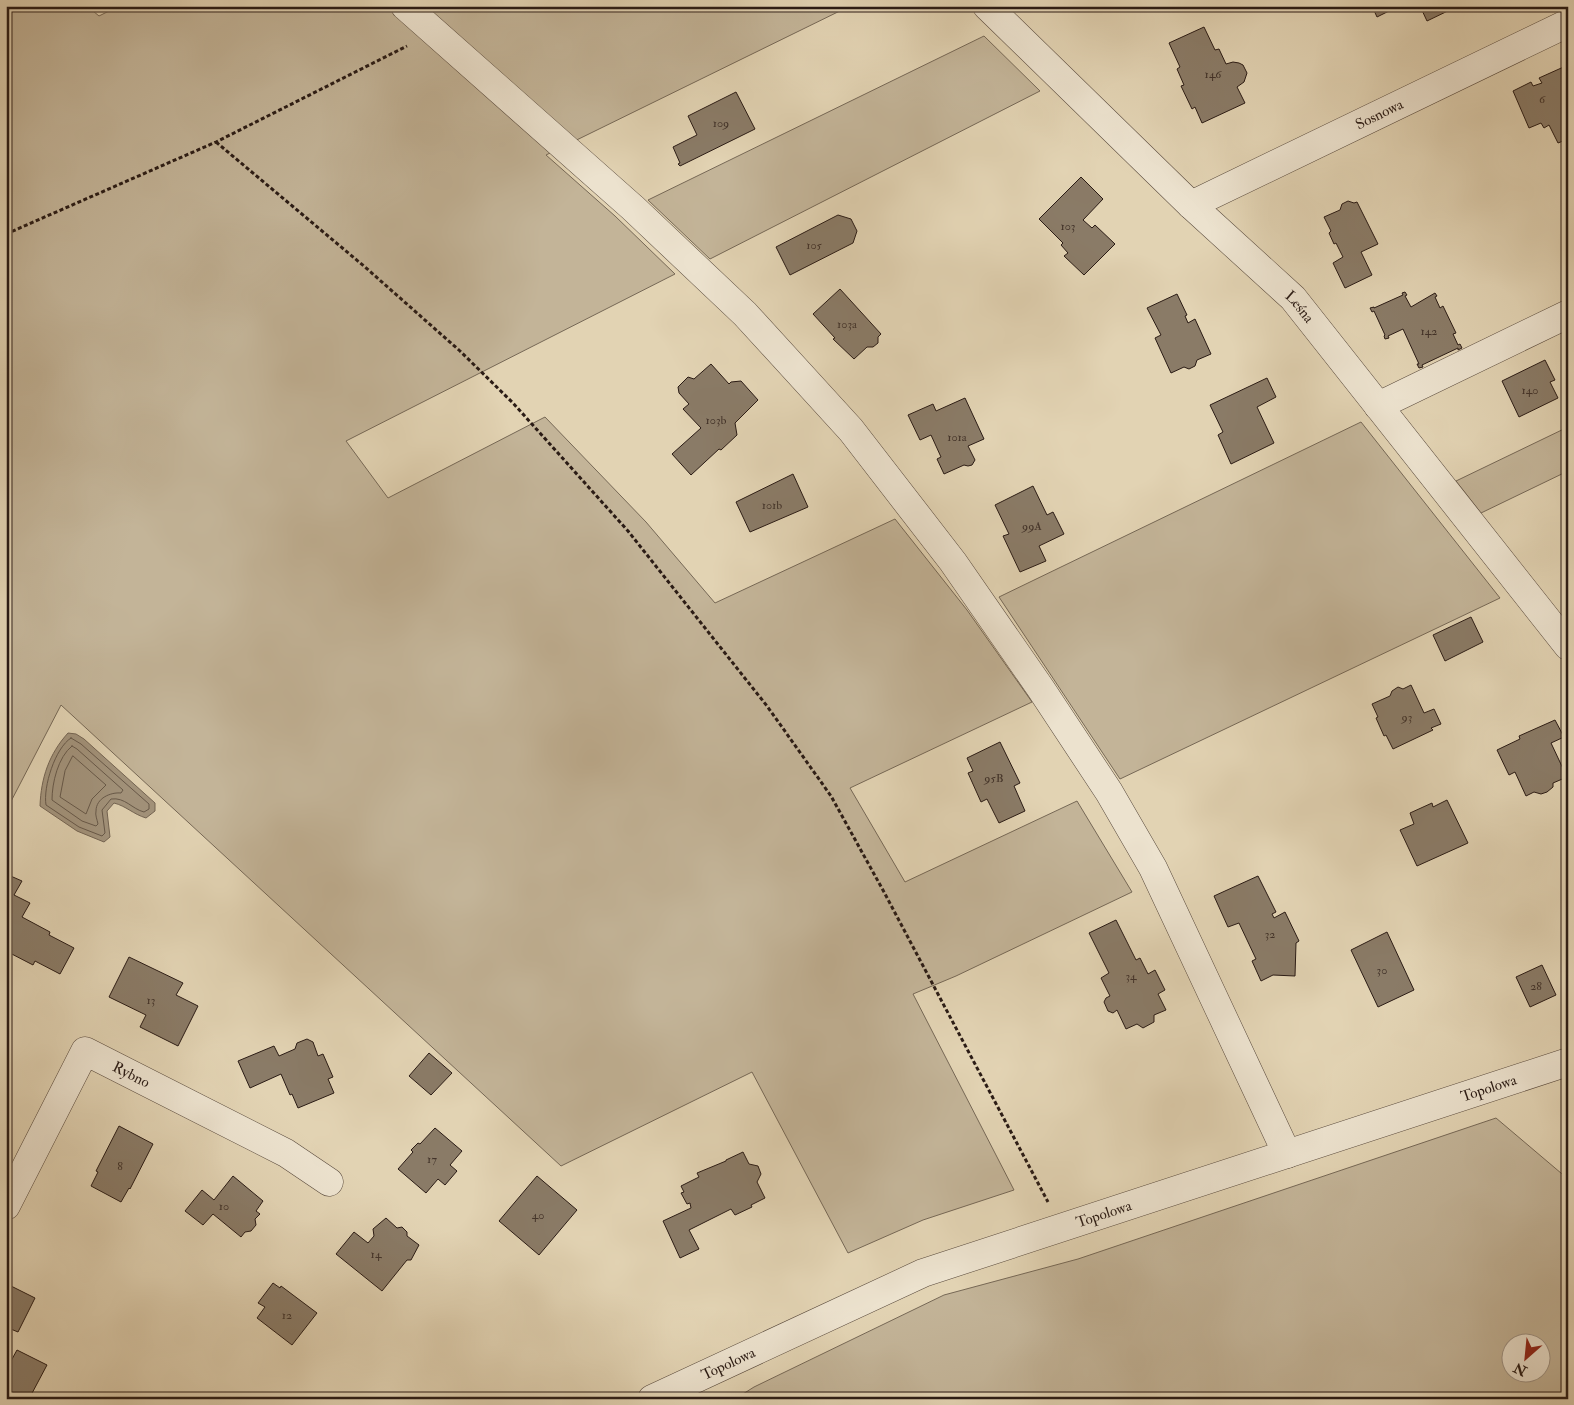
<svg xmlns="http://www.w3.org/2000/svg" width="1574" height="1405" font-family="'IM FELL Double Pica',serif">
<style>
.green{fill:#c3b498;stroke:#766856;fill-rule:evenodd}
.water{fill:#a3947d;stroke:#736453}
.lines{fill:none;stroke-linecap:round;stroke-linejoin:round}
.shore{stroke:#665849;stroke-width:1}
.building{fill:#8a7b67;stroke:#2a1b15}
.minor-casing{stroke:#58493c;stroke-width:29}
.path{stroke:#2a1b15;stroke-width:3;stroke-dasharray:4 2.5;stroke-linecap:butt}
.minor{stroke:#ece2ce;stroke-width:28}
.labels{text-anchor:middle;stroke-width:4.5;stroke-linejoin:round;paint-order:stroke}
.number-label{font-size:12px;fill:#42332a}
.street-label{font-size:15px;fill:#2a1b15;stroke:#ece2ce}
</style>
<rect width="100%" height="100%" fill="#e2d3b3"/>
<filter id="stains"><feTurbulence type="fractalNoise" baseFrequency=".004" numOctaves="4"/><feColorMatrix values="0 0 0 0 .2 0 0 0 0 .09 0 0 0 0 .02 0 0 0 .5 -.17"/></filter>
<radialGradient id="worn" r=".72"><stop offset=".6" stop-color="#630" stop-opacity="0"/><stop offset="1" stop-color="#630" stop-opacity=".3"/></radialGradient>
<g class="green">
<polygon points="6,6 87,6 99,16 119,6 850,6 546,155 615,216 675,274 346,441 388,498 545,417 646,522 715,603 895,519 967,610 1032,702 850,788 905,882 1077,801 1132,892 956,976 913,994 1014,1190 923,1220 848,1253 752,1072 561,1166 61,705 6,811"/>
<polygon points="984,36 1040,91 710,259 648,200"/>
<polygon points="1361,422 1500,598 1120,779 999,597"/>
<polygon points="1568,427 1568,471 1481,513 1456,481"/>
<path d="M1496 1118 1568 1179V1399H735L754 1387 944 1295 1078 1259ZM1512 1342H1542V1372H1512Z"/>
</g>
<path class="water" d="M68 733 76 734 84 739 155 803V811L146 818C133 814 126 806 114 803L107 811 110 837 104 842 77 831 40 806C41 778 49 754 68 733Z"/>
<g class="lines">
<g class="shore">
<path d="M71 738 81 744 149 804V809L144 812C132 809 125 797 111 799L102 810 105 833 102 836 79 827 46 805C43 787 55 748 71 738Z"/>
<path d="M72 746 77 749 123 790 121 793C111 792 96 798 96 811 95 815 97 819 98 824L96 826 82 821 52 800C52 783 58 757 72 746Z"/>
<polygon points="73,756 106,785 92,799 86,814 60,797 65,771"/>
</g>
</g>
<g class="building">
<polygon points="1372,6 1399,6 1377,17"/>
<polygon points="1420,6 1456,6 1456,7 1427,21"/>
<polygon points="1204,27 1215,50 1219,49 1226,64 1233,62 1239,63 1243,65 1247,73 1244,82 1237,87 1245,103 1202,123 1195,107 1192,109 1181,86 1184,85 1177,69 1180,67 1169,43"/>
<polygon points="1568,65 1568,107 1563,109 1568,119 1568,139 1558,143 1549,125 1544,128 1541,123 1529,128 1513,91 1531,82 1533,86 1542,83 1539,78"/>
<polygon points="736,92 755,129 680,166 678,164 680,163 673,147 697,135 688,116"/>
<polygon points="1081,177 1103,199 1083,220 1092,228 1095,225 1115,244 1084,275 1064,256 1068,253 1061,245 1063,243 1039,219"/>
<polygon points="1348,201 1354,203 1357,202 1378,244 1361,252 1372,275 1345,288 1333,263 1343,257 1336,243 1334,244 1329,233 1331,231 1324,217 1340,210 1342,204"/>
<polygon points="838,215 851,219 857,231 853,243 790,275 776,247"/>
<polygon points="840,289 881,334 878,337 878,343 873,347 867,347 854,359 833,339 835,338 813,314"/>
<polygon points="1405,292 1407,295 1405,296 1411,307 1435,293 1437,296 1435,297 1440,308 1443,306 1456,333 1453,334 1458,345 1460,344 1462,348 1458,350 1458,348 1422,365 1423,367 1419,368 1417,364 1419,364 1403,329 1388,336 1389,338 1385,339 1384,336 1385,335 1374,311 1372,312 1370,308 1374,307 1374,308 1403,295 1402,293"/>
<polygon points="1177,294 1187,315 1185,316 1188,323 1195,319 1211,354 1197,360 1195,366 1189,369 1184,367 1171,373 1155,338 1161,335 1147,308"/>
<polygon points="1545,360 1555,380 1550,382 1558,398 1519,417 1502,381"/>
<polygon points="711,364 729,384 731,382 741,381 758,400 735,423 737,435 721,450 719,449 691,475 672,454 701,428 683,409 689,404 679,393 678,387 688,377 694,379"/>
<polygon points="1267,378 1276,397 1257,407 1274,443 1231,464 1218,435 1223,432 1210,405"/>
<polygon points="965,398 984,439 968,446 975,460 972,465 968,466 964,465 944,474 937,459 941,457 931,435 920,440 908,415 933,404 936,411"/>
<polygon points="793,474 808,507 750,532 736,502"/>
<polygon points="1033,486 1047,515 1053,512 1064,534 1039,546 1046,561 1020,572 1003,536 1009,534 995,505"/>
<polygon points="1471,617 1483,642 1445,661 1433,635"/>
<polygon points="1411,685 1424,713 1434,709 1441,724 1431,728 1433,730 1393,749 1386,735 1384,736 1376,718 1378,717 1372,704 1390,696 1392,691 1398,687 1403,689"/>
<polygon points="1555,720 1564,737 1551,743 1567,777 1553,783 1553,787 1547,792 1541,794 1534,792 1526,796 1515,772 1509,775 1497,750 1520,739 1519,736"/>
<polygon points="1000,742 1020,783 1014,786 1025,811 999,823 987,799 981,802 968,773 973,771 967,758"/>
<polygon points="1447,800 1468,843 1417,866 1400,830 1414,824 1410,813 1432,803 1433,807"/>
<polygon points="6,874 22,881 14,895 30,903 22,917 50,932 49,935 74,948 60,974 35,961 33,965 6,951"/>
<polygon points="1258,876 1276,912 1272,914 1274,918 1285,912 1299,941 1296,943 1295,976 1273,975 1261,981 1252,961 1256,959 1239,923 1228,927 1214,896"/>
<polygon points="1116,920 1136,960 1140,958 1148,974 1155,970 1165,990 1158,994 1166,1010 1154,1015 1154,1022 1143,1028 1137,1024 1126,1029 1117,1010 1113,1013 1108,1011 1104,1002 1106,998 1110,996 1101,978 1109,973 1089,933"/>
<polygon points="1387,932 1414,990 1378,1007 1351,950"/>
<polygon points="129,957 183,983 176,995 198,1006 178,1046 140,1027 146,1015 109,997"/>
<polygon points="1542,965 1556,995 1530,1007 1516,977"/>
<polygon points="307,1039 313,1042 318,1056 323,1054 333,1077 328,1079 334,1093 298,1108 292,1094 290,1095 281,1074 250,1088 238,1061 274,1046 279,1056 295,1049 297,1043"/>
<polygon points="429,1053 452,1073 431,1095 409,1076"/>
<polygon points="119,1126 153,1144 130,1189 129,1188 121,1202 91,1186 98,1172 96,1171"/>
<polygon points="435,1128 462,1151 450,1165 457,1171 445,1185 438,1179 426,1193 398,1169 413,1152 411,1150 418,1143 420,1144"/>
<polygon points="743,1152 749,1164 758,1166 761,1174 757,1182 765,1198 751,1205 752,1207 735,1215 731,1209 689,1230 699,1249 680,1258 663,1221 691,1208 690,1203 687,1204 681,1193 684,1192 681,1186 699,1177 697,1173 726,1161 726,1160"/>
<polygon points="233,1176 263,1201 256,1211 260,1214 255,1219 256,1225 251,1231 245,1232 241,1237 213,1214 203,1225 185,1211 202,1190 214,1200"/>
<polygon points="537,1176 577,1210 539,1255 499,1221"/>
<polygon points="386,1218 397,1228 402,1227 407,1232 407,1236 419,1245 411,1260 407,1260 382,1291 336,1254 354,1232 368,1243 374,1236 373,1229"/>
<polygon points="273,1283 280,1288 281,1286 317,1313 292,1345 257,1318 265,1307 258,1303"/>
<polygon points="9,1285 35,1298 18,1332 6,1327 6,1291"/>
<polygon points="17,1350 47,1365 30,1397 33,1399 6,1399 6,1370"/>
</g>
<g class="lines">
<defs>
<g id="minor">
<polyline points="405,6 633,208 745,314 851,430 953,562 1041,689 1109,792 1153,868 1287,1154"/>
<path id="s1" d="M987 6 1191 205 1293 298 1568 646"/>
<path id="s2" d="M1191 205 1568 23"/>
<polyline points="1378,406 1568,314"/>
<path id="s3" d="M6 1206 85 1051 286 1153 329 1182"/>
<path id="s4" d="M652 1399 923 1273 1568 1062"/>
</g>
</defs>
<use href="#minor" class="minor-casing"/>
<g class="path">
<polyline points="216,142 365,267 460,351 513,403 628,531 767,706 831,796 884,892 1048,1202"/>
<polyline points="6,234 216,142 407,46"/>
</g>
<use href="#minor" class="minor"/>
</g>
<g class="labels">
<g class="number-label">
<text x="1213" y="78">146</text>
<text x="1542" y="103">6</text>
<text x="721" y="127">109</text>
<text x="1068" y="230">103</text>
<text x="814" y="249">105</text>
<text x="847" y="328">103a</text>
<text x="1429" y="335">142</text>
<text x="1530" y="394">140</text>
<text x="716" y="424">103b</text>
<text x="957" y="441">101a</text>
<text x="772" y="509">101b</text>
<text x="1032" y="530">99A</text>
<text x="1407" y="721">93</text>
<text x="994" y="782">95B</text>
<text x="1270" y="938">32</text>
<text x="1382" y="974">30</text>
<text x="1131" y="980">34</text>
<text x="1536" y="990">28</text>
<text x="151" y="1004">13</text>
<text x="432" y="1163">17</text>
<text x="120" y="1170">8</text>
<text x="224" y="1210">10</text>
<text x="538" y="1219">40</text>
<text x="376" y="1258">14</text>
<text x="287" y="1319">12</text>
</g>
<g class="street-label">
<text dy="5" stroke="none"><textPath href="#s2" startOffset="209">Sosnowa</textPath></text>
<text dy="5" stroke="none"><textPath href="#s1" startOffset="434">Leśna</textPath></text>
<text dy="5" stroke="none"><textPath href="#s3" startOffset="226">Rybno</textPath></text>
<text dy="5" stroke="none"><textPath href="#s4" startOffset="894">Topolowa</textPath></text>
<text dy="5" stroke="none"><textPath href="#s4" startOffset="489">Topolowa</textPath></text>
<text dy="5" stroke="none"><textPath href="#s4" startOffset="84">Topolowa</textPath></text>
</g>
</g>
<rect width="1574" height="1405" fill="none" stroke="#e2d3b3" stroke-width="25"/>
<rect x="8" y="8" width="1559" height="1390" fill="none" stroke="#2a1b15" stroke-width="2.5"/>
<rect x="12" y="12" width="1549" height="1380" fill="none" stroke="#2a1b15"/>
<g transform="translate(1526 1358) rotate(207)"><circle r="24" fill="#ece2ce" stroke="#9e9284"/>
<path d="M0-4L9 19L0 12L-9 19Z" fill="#8f2418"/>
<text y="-8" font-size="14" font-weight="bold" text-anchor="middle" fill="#2a1b15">N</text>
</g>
<rect width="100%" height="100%" filter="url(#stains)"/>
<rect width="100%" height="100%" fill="url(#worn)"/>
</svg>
